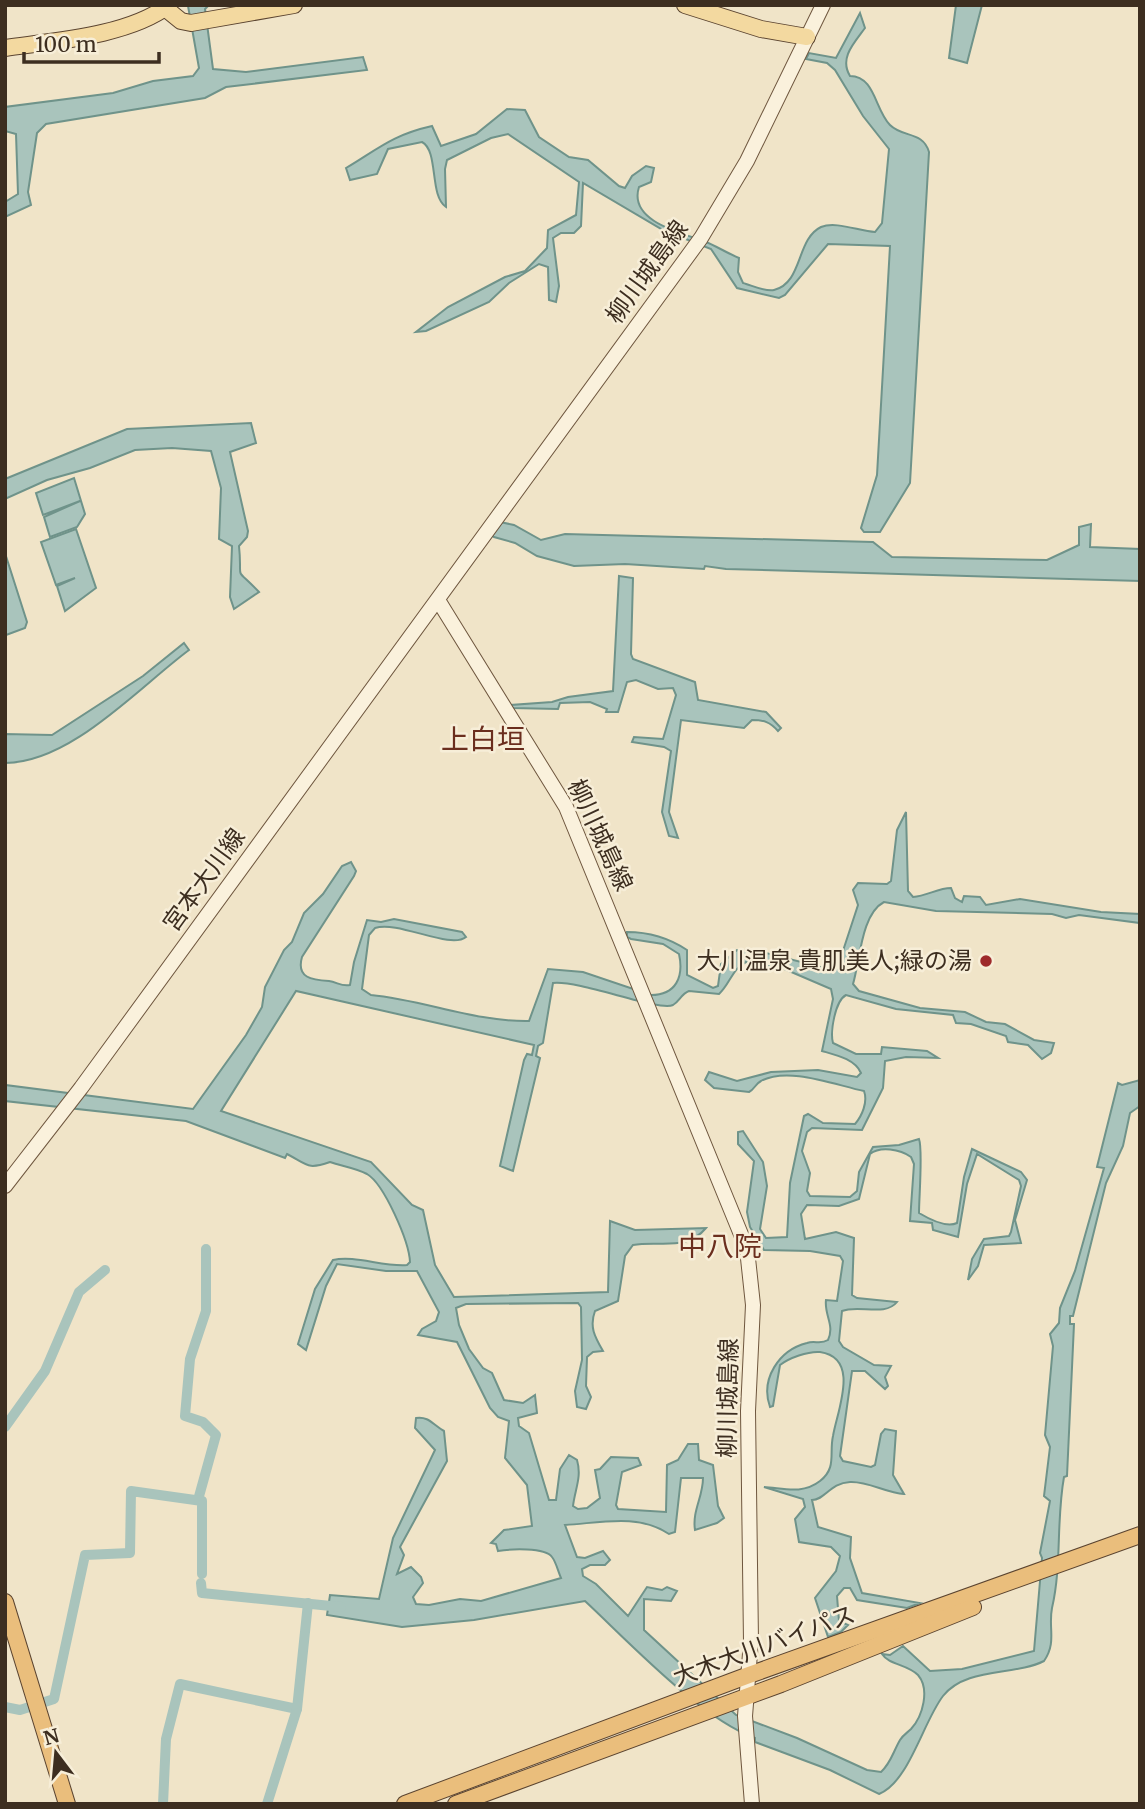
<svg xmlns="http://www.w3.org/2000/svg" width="1145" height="1809" font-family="Merriweather,'Noto Sans JP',serif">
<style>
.water{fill:#a9c4bc;stroke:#6f938a;stroke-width:2}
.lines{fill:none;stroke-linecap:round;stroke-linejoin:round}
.canal{stroke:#a9c4bc;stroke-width:10}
.secondary-casing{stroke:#6f573f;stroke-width:16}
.primary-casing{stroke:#5b4430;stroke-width:18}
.trunk-casing{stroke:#5b4430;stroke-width:18}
.secondary{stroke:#faf1dc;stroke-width:14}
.primary{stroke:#f3d9a0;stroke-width:16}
.trunk{stroke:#eabe7c;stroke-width:16}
.poi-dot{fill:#9e2a2b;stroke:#f7eed8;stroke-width:2.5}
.labels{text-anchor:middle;stroke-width:5;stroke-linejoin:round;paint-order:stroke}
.street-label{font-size:24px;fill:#3d2e20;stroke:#f7eed8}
.poi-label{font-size:24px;fill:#3d2e20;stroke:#f7eed8;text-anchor:end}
.quarter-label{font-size:28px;fill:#6b2e1e;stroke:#f7eed8}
</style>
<rect width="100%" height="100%" fill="#f0e4c8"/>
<g class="water">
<polygon points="209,5 205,9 213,69 246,72 363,57 367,70 226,87 205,98 46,124 37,133 28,192 31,205 5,217 5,202 18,194 16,134 5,131 5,107 113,93 153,81 193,76 199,68 188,6"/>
<polygon points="956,5 982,5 967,63 949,58"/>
<path d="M860 13 865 28C854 43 839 58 850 76 875 76 875 110 890 125 903 138 923 131 929 152L910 483 880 532H864L861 528 877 475 890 246 828 244 785 295 779 298 737 288 711 249 663 230 583 183 581 226 574 233H561L553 238 559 286 556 302 549 300 548 267 539 264 509 283 489 302 426 331 416 332 448 307 505 277 525 271 547 248 548 230 576 215 579 182 508 134 491 138 447 160 445 169 446 207C429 196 439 151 422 142L388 149 377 174 350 180 346 168C378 149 392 135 432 126L441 146 476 134 507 109 525 110 539 137 569 157 588 160 619 186 625 188 632 176 646 166 654 168 651 182 639 187C628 221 681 233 704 241 716 246 727 253 739 258L738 272 743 283C751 285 765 292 774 290 803 283 796 239 821 227 836 221 859 231 875 232L882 223 889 149 863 116 835 70 827 63 806 59 809 53 836 58Z"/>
<path d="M251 423 256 443 230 452 248 531 247 537 239 546C243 584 232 564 259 592L234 609 230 597 232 546 219 539 221 488 211 451 172 448 135 450 90 468 47 480 5 499V479L127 429Z"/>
<polygon points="74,478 85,514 77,527 50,537 44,517 80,501 43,515 36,493"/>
<polygon points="500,522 514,525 541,540 565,534 873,542 892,557 1047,560 1079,545 1079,527 1091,524 1090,547 1140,549 1140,581 726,569 705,566 704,569 625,564 574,566 537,556 515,543 494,537 491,535"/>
<polygon points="76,529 96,588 65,611 57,586 75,578 56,585 41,542"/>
<polygon points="5,553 27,622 25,628 6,635"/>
<path d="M619 576 633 578 631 654 633 659 695 682 698 700 766 712 781 728 778 731C770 722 764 720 752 720L744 728 681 720 669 812 678 838 669 836 662 812 671 751 664 747 632 742 634 737 663 739 676 695 673 688 658 689 636 680 627 682 618 712H606L607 709 590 702 560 703 558 709 512 708 511 705 552 702 568 697 613 691Z"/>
<path d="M184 643 189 650C139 687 71 763 5 763V734L52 735 143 676Z"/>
<path d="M906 812 908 891 913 897C927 896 938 888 951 888L955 898 962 902 964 896 980 897 986 905 1020 899 1101 912 1140 914V923L1079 915 1066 918 1052 914 936 911 884 902C861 914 860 961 853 984L859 991 920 1008 965 1012 986 1022 1005 1024 1034 1040 1054 1043 1051 1053 1042 1059 1028 1045 1008 1042 1006 1036 971 1024 956 1023 953 1015 896 1009 846 995C835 1001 830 1032 833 1043L856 1054H881L882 1047 927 1051 938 1058 906 1057 885 1061 883 1088 862 1130 812 1128 807 1132 802 1151 810 1173 807 1191 810 1196 850 1197 857 1191 859 1172 873 1147 899 1145 919 1139C923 1149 919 1198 919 1213 929 1219 946 1228 957 1223L964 1177 972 1149 1021 1172 1027 1180 1015 1220 1021 1243 984 1245 978 1266 968 1280 972 1259 984 1239 1009 1236 1011 1232 1021 1186 1019 1180 977 1154 967 1184 958 1237 933 1230 932 1223 910 1221 914 1164 911 1157C900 1149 880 1146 870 1154L859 1199 839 1206 807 1205 801 1214 805 1239 836 1232 854 1238 852 1295 857 1298 897 1302C885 1317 858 1304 842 1311L839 1341 843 1347 874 1365 891 1366 885 1377 888 1386 885 1389 865 1371H852L840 1456 843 1461 871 1467 875 1465 881 1434 885 1429 896 1431 893 1475 904 1494C886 1493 868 1481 850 1482 830 1483 825 1500 812 1500L818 1527 851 1537 850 1558 862 1593 920 1603 907 1608 857 1600 850 1588H844L837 1596 839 1621 848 1625 841 1632 828 1637 815 1598 836 1571 840 1556 831 1547 799 1542 795 1519 805 1507 803 1499 764 1487C783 1488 802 1495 820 1481 837 1468 829 1453 833 1436 837 1411 861 1358 820 1352 808 1351 789 1358 780 1365L773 1406 770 1407C760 1379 779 1350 807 1343 815 1340 820 1345 828 1340 835 1325 824 1315 826 1300L837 1301 843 1261 840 1256 810 1251 764 1250 750 1227 747 1212 754 1161 738 1144V1132L743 1131 763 1162 767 1186 760 1229 766 1238 787 1237 790 1183 804 1116 808 1114 823 1123 855 1124C862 1116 868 1102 864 1091 835 1085 788 1066 761 1081 755 1084 755 1089 749 1092L714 1088 705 1080 709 1072 737 1081 771 1072 818 1070 857 1077 861 1073C855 1059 836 1055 822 1051L833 999 831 989 782 968 746 962C732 969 730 984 719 994L689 991C681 994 680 1001 673 1005 659 1012 580 980 553 983L543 1043 538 1046 536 1056 540 1058 513 1171 500 1166 524 1060 527 1054 532 1055 534 1045 296 991 221 1111 371 1162 412 1205 423 1210 435 1265 454 1297 608 1292 610 1221 635 1230 706 1228C686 1252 660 1240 633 1245L625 1256 618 1301 595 1311C589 1327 595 1337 603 1351L593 1352 587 1357 586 1386 591 1397 586 1409 577 1407 575 1391 582 1360 581 1307 578 1303 466 1304 456 1308 459 1325 469 1349 483 1368 492 1373 504 1400 523 1403 535 1395 537 1413 518 1418 519 1426 529 1433 549 1500H556L560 1469 569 1455 577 1460C582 1477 575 1489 573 1506L578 1509 587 1508 600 1498 595 1470 600 1469 611 1457 638 1458 641 1465 622 1472 616 1505 618 1509 666 1512 667 1465 678 1460 688 1444H698L699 1460 713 1465 718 1506 724 1518 717 1523 695 1530C692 1511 703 1497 703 1478H681L675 1532 669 1534C638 1513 600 1523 565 1525L577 1557 585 1558 603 1551 610 1560 605 1565H590L582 1569 583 1576 596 1584 628 1616 647 1587 662 1590 667 1587 677 1591 671 1601 644 1599V1630L736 1715 797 1738 867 1770 881 1772C891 1763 893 1752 900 1740 903 1735 907 1733 911 1729 923 1716 930 1689 918 1675 907 1664 889 1665 882 1654L890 1655 903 1646 930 1671 962 1669 1034 1651 1042 1558 1040 1553 1050 1501 1044 1496 1050 1447 1045 1435 1053 1346 1050 1334 1059 1323 1060 1308 1075 1271 1104 1168 1097 1167 1118 1083 1122 1085 1140 1080V1106L1130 1113 1123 1146 1106 1183 1073 1316H1070V1324H1074L1067 1476 1064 1477C1056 1521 1062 1565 1052 1608 1048 1628 1057 1642 1044 1661 1014 1676 966 1667 943 1696 923 1722 909 1782 879 1794L830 1770 755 1742V1738C700 1718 629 1642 585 1601L474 1620 402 1627 327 1615 330 1595 379 1599 393 1538 435 1450 415 1428 416 1418C429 1416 433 1425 444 1431L447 1461 400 1547 404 1555 397 1574 411 1567 421 1577 423 1583 413 1597 416 1604 429 1605 460 1599 481 1601 561 1578C558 1571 556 1562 552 1557 545 1547 510 1549 498 1551L496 1544 491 1543 504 1530 532 1526 527 1485 505 1458 509 1421 498 1417 490 1408 457 1342 418 1335 422 1329 436 1321 439 1312 417 1271H386L337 1264 326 1286 306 1350 298 1344 315 1289 333 1260C355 1255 383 1267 407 1265L410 1262C409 1241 384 1184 367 1174 356 1168 341 1166 330 1162 307 1170 308 1165 287 1154L285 1158 186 1121 5 1101V1085L193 1109 246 1035 262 1007 265 987 284 950 292 942 304 913 323 894 342 866 351 862 356 871 354 876 302 957C296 978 312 980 329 981 337 982 342 987 350 985L354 962 367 920 381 922 394 919 462 932 466 937C450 950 398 920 375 928L369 935 362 989 371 995C424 1000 475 1022 529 1021L548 969 583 972 651 995C676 995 684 977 679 954L663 944 631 939 627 937V932C649 932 669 938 687 950V975L713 988 718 986 721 964 737 950 762 952 832 970 839 963 858 905 853 890 858 883 887 884 891 881 897 830Z"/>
</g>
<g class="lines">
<g class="canal">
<polyline points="5,1427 45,1371 79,1292 105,1270"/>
<polyline points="198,1500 216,1435 203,1422 185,1416 190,1359 206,1311 206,1249"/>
<polyline points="201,1583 202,1593 341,1607"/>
<polyline points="5,1707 20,1710 54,1699 85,1555 130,1553 131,1491 202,1501 202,1574"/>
<polyline points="163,1804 166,1739 180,1684 297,1709"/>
<polyline points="267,1804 297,1709 308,1603"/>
</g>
<defs>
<g id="secondary">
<polyline points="438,600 566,807 747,1249 753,1305 748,1411 751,1641 745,1716 752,1804"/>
<polyline points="5,1186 81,1088 701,238 747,161 823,5"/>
</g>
<g id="primary">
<polyline points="685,5 761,29 807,37"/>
<polyline points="165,8 181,21 191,23 294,5"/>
<path d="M5 48C54 41 129 36 169 5"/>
</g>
<g id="trunk">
<polyline points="5,1602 67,1804"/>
<polyline points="405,1804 749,1675 1140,1535"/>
<polyline points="456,1804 781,1684 973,1607"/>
</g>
</defs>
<use href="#secondary" class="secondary-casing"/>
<use href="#primary" class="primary-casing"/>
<use href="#trunk" class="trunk-casing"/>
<use href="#secondary" class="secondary"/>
<use href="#primary" class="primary"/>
<use href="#trunk" class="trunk"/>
</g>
<circle class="poi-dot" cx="986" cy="961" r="7"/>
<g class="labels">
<g class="street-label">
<text transform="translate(647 272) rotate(-54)" y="8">柳川城島線</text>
<text transform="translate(600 835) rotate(65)" y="8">柳川城島線</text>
<text transform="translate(204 880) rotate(-54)" y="8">宮本大川線</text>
<text transform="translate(728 1398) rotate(-89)" y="8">柳川城島線</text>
<text transform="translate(764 1646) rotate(-20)" y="8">大木大川バイパス</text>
</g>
<g class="poi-label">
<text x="972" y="969">大川温泉 貴肌美人;緑の湯</text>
</g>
<g class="quarter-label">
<text x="483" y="749">上白垣</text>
<text x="720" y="1256">中八院</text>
</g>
</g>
<rect width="1145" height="1809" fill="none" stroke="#3d2e20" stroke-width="14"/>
<g transform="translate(56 1753) rotate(344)" stroke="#f7eed8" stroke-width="5" paint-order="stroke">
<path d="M0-5L12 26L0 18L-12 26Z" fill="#3d2e20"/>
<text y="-10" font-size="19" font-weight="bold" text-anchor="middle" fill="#3d2e20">N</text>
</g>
<path d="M24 52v10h135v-10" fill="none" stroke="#3d2e20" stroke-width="3.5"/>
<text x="35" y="52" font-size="21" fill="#3d2e20" stroke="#f7eed8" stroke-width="5" paint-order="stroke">100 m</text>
</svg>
